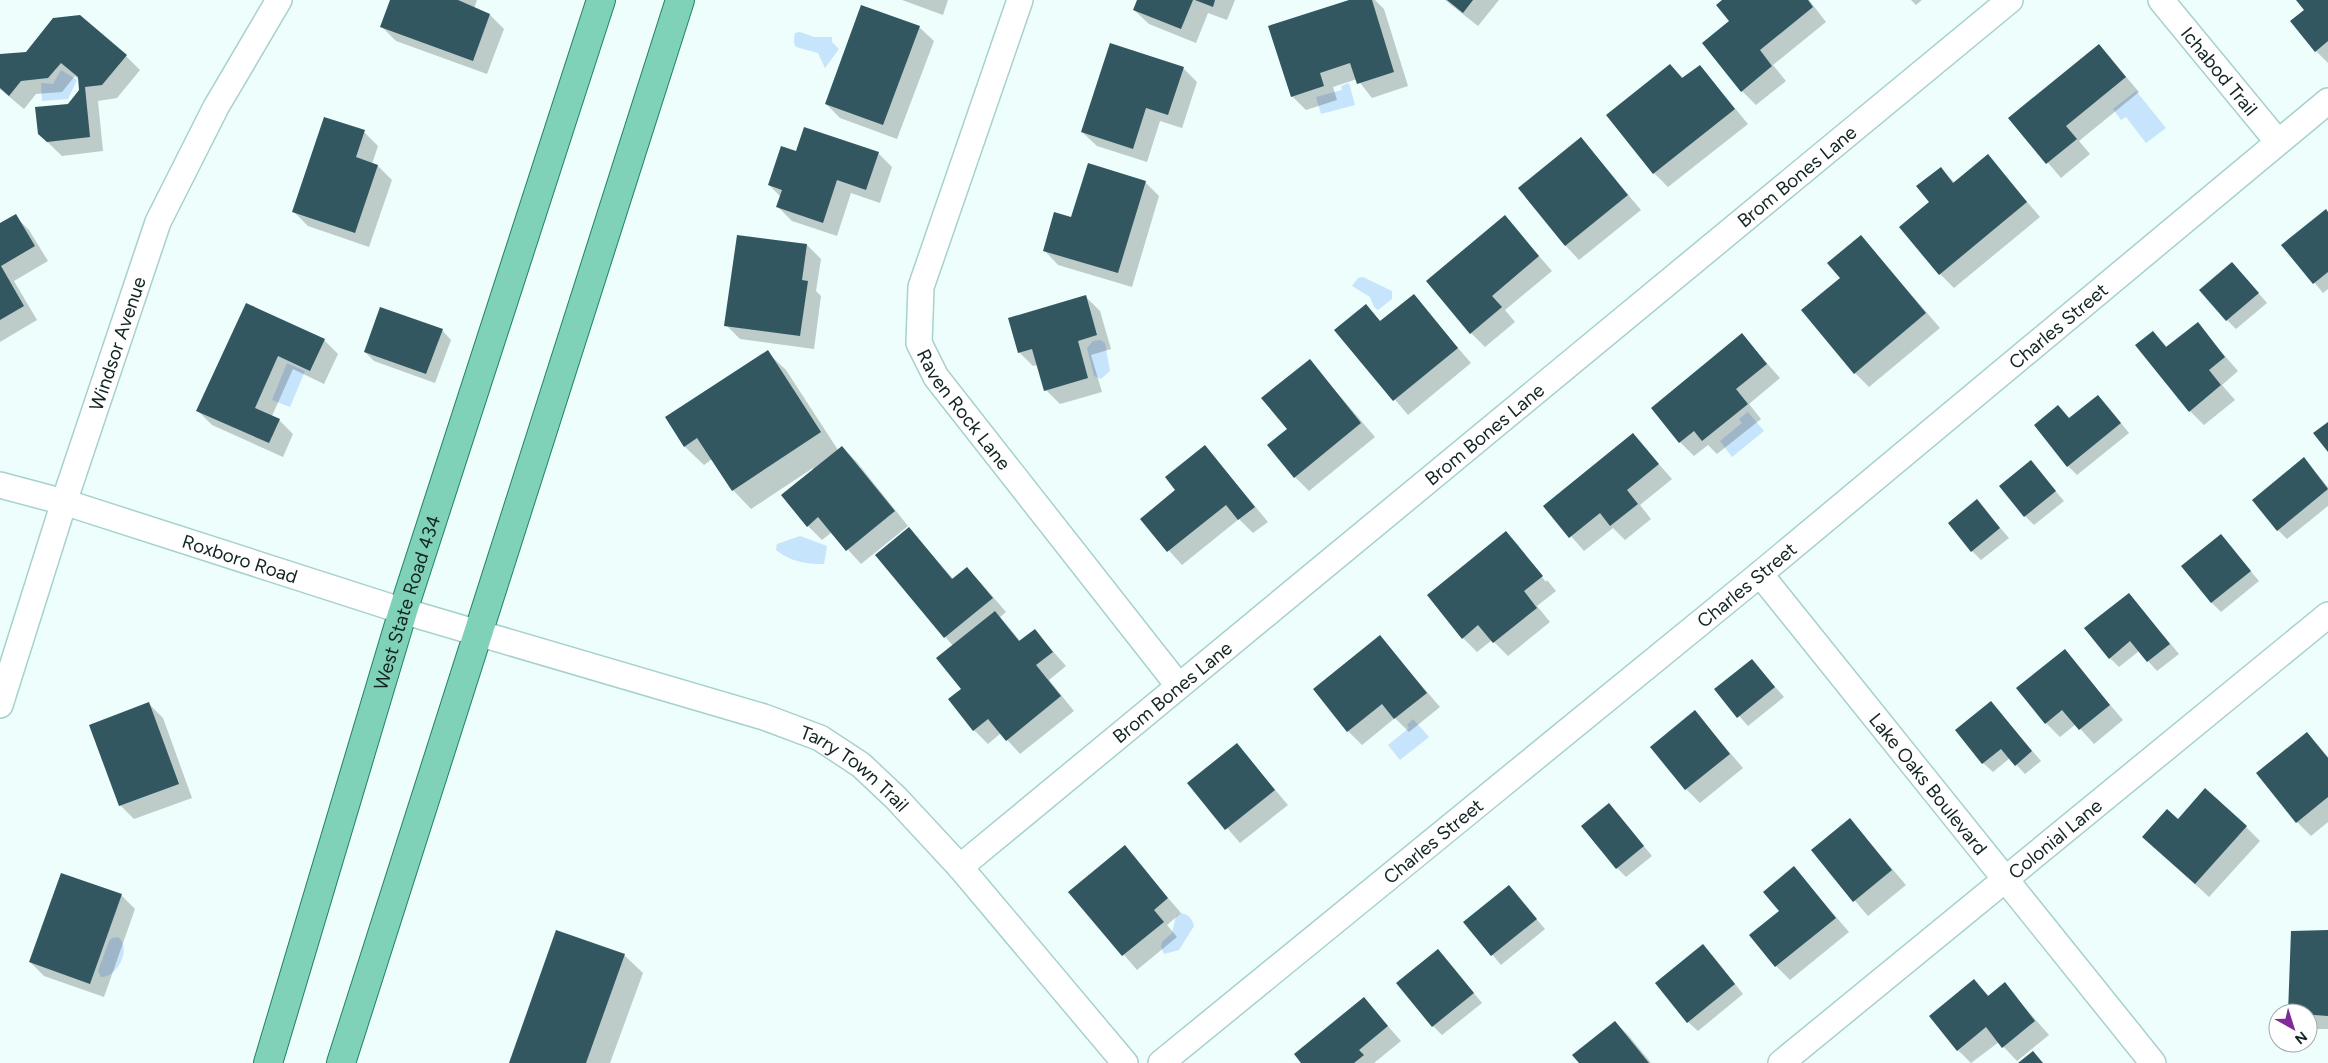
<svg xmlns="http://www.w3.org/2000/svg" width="2328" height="1063" font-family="Figtree,sans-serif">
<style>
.water{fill:#c6e4fb}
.shadow{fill:#0003}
.building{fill:#325760}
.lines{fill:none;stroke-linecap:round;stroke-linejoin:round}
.minor-casing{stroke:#a7d1ce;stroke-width:28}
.primary-casing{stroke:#218264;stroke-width:30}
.minor{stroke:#fff;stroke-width:25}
.primary{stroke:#7fd2b7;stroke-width:28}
.labels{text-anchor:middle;stroke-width:5;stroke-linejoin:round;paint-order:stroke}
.street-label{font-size:19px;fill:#132423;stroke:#fff}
</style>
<rect width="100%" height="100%" fill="#edfefc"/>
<g class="water">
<path d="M800 32 814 37H832V42L839 49 825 68 818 53 796 47C793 42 794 39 795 33Z"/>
<polygon points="61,70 77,80 68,99 42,101 41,83 53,84"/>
<polygon points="1349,83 1355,105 1321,114 1316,97 1342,90 1341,86"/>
<polygon points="2136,91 2166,128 2146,143 2126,117 2121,120 2113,109"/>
<polygon points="1363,277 1392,291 1392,299 1378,310 1374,307 1370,297 1352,286 1358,278"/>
<polygon points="1100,340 1105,343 1110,371 1101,379 1094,376 1087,348 1093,341"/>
<polygon points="287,363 305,371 290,407 272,400"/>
<polygon points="1748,412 1764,431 1732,457 1720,441 1742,423 1739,419"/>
<path d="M800 536 827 546 824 564C806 564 791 562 776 550L777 544Z"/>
<polygon points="1413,719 1429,737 1400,760 1388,745 1409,728 1407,725"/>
<path d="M1181 913C1189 915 1192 918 1194 926L1179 950 1164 954 1161 947 1162 942 1172 933 1176 916Z"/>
<path d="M118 937C132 948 118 977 101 977L98 971 109 941 112 938Z"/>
</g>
<g class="shadow">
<polygon points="391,0 477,0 474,9 490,15 504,29 487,74 396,41 382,27"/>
<polygon points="902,0 948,0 943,15"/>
<polygon points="1138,0 1235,0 1227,20 1208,13 1196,43 1149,24 1134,10"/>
<polygon points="1353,0 1375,0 1384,9 1408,86 1372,98 1357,79 1333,87 1337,100 1306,110 1292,96"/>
<polygon points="1445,0 1499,0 1478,26"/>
<polygon points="1724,0 1809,0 1826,22 1773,65 1786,81 1756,105 1742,91 1731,21"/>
<polygon points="1911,0 1922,0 1916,5"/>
<polygon points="2297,0 2328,0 2328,63 2316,51 2305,10"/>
<polygon points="919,27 934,41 897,139 840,118 826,104"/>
<polygon points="2099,45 2139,92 2079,141 2090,154 2061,178 2010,118"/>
<polygon points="0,56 126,56 140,70 117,98 98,101 103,151 62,156 39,134 81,90 79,80 75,76 62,92 36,94 24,109 0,89"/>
<polygon points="1670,65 1684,79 1700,66 1748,124 1668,187 1654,173"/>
<polygon points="1183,68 1197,82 1182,128 1160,121 1147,162 1097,146 1082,132"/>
<polygon points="364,132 378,146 372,164 378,166 392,180 369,247 308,226 294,212"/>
<polygon points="1581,139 1641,210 1579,260 1565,245"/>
<polygon points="797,152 878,153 892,167 880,203 851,193 837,236 792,221 778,207 781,197 769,185"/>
<polygon points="1988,156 2040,217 1954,288 1940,274 1931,203 1940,168 1955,183"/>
<polygon points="1145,182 1159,196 1132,287 1058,265 1044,250 1072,219"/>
<polygon points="2328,214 2328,289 2323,293 2283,245"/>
<polygon points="15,216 29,230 48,261 14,281 37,320 0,342 0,225"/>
<polygon points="1505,217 1552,271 1505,310 1515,322 1485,347 1471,333"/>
<polygon points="1861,236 1940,328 1869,387 1855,373 1841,278"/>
<polygon points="807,245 821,259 816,291 821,296 814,349 740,339 726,325"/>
<polygon points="2232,263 2267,303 2236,329 2227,320"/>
<polygon points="1413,296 1471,363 1408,415 1336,330 1366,306 1381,322"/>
<polygon points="1086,297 1100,311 1111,349 1091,355 1102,392 1060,404 1046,390 1038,365 1033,366 1019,352"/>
<polygon points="247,305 324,340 338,354 324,384 293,369 272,416 279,420 293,434 283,457 212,425 198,411"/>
<polygon points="2197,324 2238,371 2222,385 2235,400 2204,425 2190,411 2153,332 2168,348"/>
<polygon points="442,330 451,340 435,383 374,361 365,352"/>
<polygon points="1742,335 1780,378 1749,404 1761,419 1717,454 1708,445 1694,456 1680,442"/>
<polygon points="767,352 786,370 838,450 842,447 856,461 908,526 861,564 832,532 822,540 808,526 813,468 751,509 733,490 712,459 704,465 685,447 666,418"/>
<polygon points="1309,360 1375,437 1309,491 1295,477 1288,429"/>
<polygon points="2107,406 2129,433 2077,475 2068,466 2058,407 2070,419"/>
<polygon points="1633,435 1672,479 1640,505 1651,519 1625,540 1613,528 1584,551 1545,506"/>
<polygon points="1205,446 1268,522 1253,533 1239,519 1182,565 1141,519 1177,490"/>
<polygon points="2304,459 2328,487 2328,506 2287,539 2278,530"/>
<polygon points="2031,462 2064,501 2034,525 2025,516"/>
<polygon points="1977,501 2009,538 1981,560 1972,551"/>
<polygon points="909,528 954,580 967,569 981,583 1006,612 1000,617 1021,642 1035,631 1066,666 1049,680 1074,711 1020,754 1001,733 988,744 974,730 953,646 877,555"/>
<polygon points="1506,533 1519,546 1517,546 1546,582 1547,580 1556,591 1537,606 1550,622 1508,656 1492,640 1477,652 1463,638"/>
<polygon points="2221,536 2259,581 2221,612 2211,602"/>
<polygon points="2129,594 2179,654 2157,671 2139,651 2119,667 2110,658"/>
<polygon points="1380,637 1440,707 1409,732 1395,718 1362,745 1348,731"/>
<polygon points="2064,651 2123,720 2094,744 2076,724 2060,737 2046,723"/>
<polygon points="1752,660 1784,697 1748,726 1716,690"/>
<polygon points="1991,703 2041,761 2025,774 2010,758 1993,772 1983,763"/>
<polygon points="149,704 163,718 192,798 134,819 120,805"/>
<polygon points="1695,712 1743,768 1700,803 1686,789"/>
<polygon points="2307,733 2328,757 2328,822 2311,836 2297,822"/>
<polygon points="1237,745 1288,805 1240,843 1189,783"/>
<polygon points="1618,814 1652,856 1626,877 1617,868"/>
<polygon points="1850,820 1906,885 1868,916 1812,850"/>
<polygon points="2178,821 2246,827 2260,841 2209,897 2144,837"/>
<polygon points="1124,847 1181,913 1167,925 1177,937 1137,970 1070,892"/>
<polygon points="1794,868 1849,932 1790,980 1776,966"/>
<polygon points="1509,887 1545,929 1501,965 1465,922"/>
<polygon points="121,895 135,909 104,997 44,976 30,962"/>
<polygon points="2328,931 2328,1029 2308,1029 2308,1013"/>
<polygon points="624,955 643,973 610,1063 510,1063"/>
<polygon points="1712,955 1743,994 1698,1031 1688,1022"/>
<polygon points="1447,960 1482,1003 1442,1035 1433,1026"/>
<polygon points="1974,981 1989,996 2004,984 2049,1035 2017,1061 1999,1042 1971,1063 1958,1050"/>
<polygon points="1364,999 1401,1041 1374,1063 1302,1063"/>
<polygon points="1615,1022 1629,1036 1651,1063 1581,1063"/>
</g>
<g class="building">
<polygon points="390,0 458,0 490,14 473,61 380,27"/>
<polygon points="1137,0 1193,0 1181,29 1133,10"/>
<polygon points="1195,0 1215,0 1213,7"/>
<polygon points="1349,0 1372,0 1394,72 1357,84 1350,63 1320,73 1324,86 1291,97 1268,26"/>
<polygon points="1447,0 1473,0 1463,13"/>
<polygon points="1722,0 1808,0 1813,7 1760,50 1772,66 1741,92 1702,43 1729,21 1716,5"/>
<polygon points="2296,0 2328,0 2328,41 2315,52 2290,21 2304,10"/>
<polygon points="861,5 920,26 883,125 825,104"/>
<polygon points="80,15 127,55 102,85 85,87 90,137 47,142 38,134 35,107 68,104 79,90 78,77 61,63 48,78 21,81 9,96 0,88 0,54 26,52 53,18"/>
<polygon points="1110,43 1184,67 1168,115 1146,108 1133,149 1081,132"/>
<polygon points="2099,44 2126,77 2066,126 2077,139 2046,164 2008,118"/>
<polygon points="1670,64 1682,78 1700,65 1735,109 1653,174 1606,115"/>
<polygon points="324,117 365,130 356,157 378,165 355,233 292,212"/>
<polygon points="804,127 879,152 866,190 837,180 823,223 776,207 782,190 768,185 781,146 796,151"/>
<polygon points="1581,137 1628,195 1565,246 1518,188"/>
<polygon points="1988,154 2027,202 1939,275 1899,227 1929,202 1916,186 1941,167 1953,183"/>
<polygon points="1088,163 1146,181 1118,273 1043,251 1054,212 1071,217"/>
<polygon points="2326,209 2328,212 2328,272 2313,284 2281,245"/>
<polygon points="16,214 35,246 1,266 24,306 0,320 0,223"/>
<polygon points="1505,215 1539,256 1492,296 1502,307 1470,334 1426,281"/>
<polygon points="737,235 807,244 802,280 808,281 800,336 724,326"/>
<polygon points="1861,235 1926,313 1854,374 1801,310 1840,278 1827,263"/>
<polygon points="2232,262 2259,293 2226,321 2199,290"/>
<polygon points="1414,294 1458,348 1393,401 1334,330 1366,304 1380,321"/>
<polygon points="1086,295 1097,335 1078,341 1088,378 1044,391 1032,349 1018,353 1008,318"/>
<polygon points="246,303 325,339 310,371 278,356 255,408 280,419 269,443 196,411"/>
<polygon points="380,307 443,329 426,374 364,352"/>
<polygon points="2198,322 2225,357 2209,370 2221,385 2189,412 2135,345 2153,331 2166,347"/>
<polygon points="1742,333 1767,364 1736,389 1748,404 1702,441 1694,431 1679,443 1651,408"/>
<polygon points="768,350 821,432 732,491 697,438 684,447 665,417"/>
<polygon points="1310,359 1361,423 1294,478 1267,445 1287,429 1261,398"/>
<polygon points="2098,395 2121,423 2067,467 2034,425 2058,405 2069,418"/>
<polygon points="2328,422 2328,452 2313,433"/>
<polygon points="1633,433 1659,464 1627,490 1638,504 1610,526 1600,513 1569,538 1543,506"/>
<polygon points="1205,445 1255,507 1238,520 1226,505 1167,552 1140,519 1175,490 1165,477"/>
<polygon points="842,446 895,511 846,551 818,517 807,527 781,495"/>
<polygon points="2304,457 2328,489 2277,531 2252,500"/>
<polygon points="2031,460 2056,491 2024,517 1999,486"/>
<polygon points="1977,499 2000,528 1971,552 1948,523"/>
<polygon points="909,527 952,579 967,567 993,598 944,638 875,555"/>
<polygon points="1506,531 1543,576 1524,591 1537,608 1493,643 1478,625 1462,639 1427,595"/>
<polygon points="2221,534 2251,571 2211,603 2181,566"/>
<polygon points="2129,593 2170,644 2147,662 2130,641 2109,659 2084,628"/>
<polygon points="995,611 1019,641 1035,629 1053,652 1036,665 1061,696 1006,741 988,719 973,731 948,699 961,689 936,658"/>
<polygon points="1380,635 1427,693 1394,719 1382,704 1347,732 1313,689"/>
<polygon points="2065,649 2110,705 2079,730 2062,710 2045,724 2016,688"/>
<polygon points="1752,659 1775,687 1737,718 1714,689"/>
<polygon points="1991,701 2032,751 2015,766 2001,749 1982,764 1955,730"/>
<polygon points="149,702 179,784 119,806 89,725"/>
<polygon points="1695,710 1730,754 1685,790 1650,747"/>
<polygon points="2307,732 2328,758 2328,797 2296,823 2256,773"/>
<polygon points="1237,743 1275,790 1225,830 1187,783"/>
<polygon points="2205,788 2247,826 2195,884 2142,837 2167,809 2178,819"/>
<polygon points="1609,803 1644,846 1616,869 1581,826"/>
<polygon points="1850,818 1892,870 1853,902 1811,850"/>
<polygon points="1125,845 1168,898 1154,910 1164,922 1122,956 1068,892"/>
<polygon points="1794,866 1836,918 1775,967 1749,935 1779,911 1763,892"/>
<polygon points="61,873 122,894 90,984 29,962"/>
<polygon points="1509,885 1537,919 1491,956 1463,922"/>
<polygon points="556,930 625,954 586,1063 509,1063"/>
<polygon points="2328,930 2328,1016 2288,1013 2291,931"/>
<polygon points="1703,944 1735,984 1687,1023 1655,983"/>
<polygon points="1438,949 1474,993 1432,1027 1396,983"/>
<polygon points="1974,979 1988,996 2005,982 2035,1021 2002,1048 1986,1027 1957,1051 1929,1016"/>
<polygon points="1364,997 1388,1026 1359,1050 1364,1055 1354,1063 1301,1063 1294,1054"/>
<polygon points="1615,1021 1649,1063 1579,1063 1572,1055"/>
<polygon points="2033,1051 2043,1063 2018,1063"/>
</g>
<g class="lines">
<defs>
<g id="minor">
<path id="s1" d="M1020 0 921 287 919 343 936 377 1178 685"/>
<path id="s2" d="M2161 0 2278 142"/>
<path id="s3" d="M0 485 64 502 403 611 764 717 820 738 861 765 896 798 960 867 1125 1063"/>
<path id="s4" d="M1760 574 2153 1063"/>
<path id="s5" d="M0 705 64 502 158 222 216 107 279 0"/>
<path id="s6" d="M960 867 2010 0"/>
<path id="s7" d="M1161 1063 1760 574 2328 101"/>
<path id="s8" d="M1781 1063 2328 615"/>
</g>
<g id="primary">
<path id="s9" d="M268 1063 403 611 601 0"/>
<polyline points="341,1063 680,0"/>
</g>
</defs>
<use href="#minor" class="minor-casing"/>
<use href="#primary" class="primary-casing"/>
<use href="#minor" class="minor"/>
<use href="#primary" class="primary"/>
</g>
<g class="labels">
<g class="street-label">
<text dy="7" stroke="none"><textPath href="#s2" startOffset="92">Ichabod Trail</textPath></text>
<text dy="7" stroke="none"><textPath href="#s6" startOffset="1085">Brom Bones Lane</textPath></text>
<text dy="7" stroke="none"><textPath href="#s7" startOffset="1161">Charles Street</textPath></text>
<text dy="7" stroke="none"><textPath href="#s5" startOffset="380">Windsor Avenue</textPath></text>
<text dy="7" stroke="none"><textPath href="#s1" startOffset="440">Raven Rock Lane</textPath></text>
<text dy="7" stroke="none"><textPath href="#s6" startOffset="680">Brom Bones Lane</textPath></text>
<text dy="7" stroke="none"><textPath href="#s3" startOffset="251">Roxboro Road</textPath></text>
<text dy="7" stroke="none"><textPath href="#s7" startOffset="756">Charles Street</textPath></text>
<text dy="7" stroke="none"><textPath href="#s9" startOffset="481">West State Road 434</textPath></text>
<text dy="7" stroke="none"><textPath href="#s6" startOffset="275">Brom Bones Lane</textPath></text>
<text dy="7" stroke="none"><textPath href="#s3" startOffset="904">Tarry Town Trail</textPath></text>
<text dy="7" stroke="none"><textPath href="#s4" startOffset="269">Lake Oaks Boulevard</textPath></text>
<text dy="7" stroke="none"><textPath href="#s8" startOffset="354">Colonial Lane</textPath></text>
<text dy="7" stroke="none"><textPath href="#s7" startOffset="351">Charles Street</textPath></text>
</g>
</g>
<g transform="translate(2293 1028) rotate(141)"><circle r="24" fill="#ffffff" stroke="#a1a7a7"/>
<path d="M0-4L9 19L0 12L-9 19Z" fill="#802b99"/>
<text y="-8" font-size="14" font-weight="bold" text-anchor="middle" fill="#132423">N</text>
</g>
</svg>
